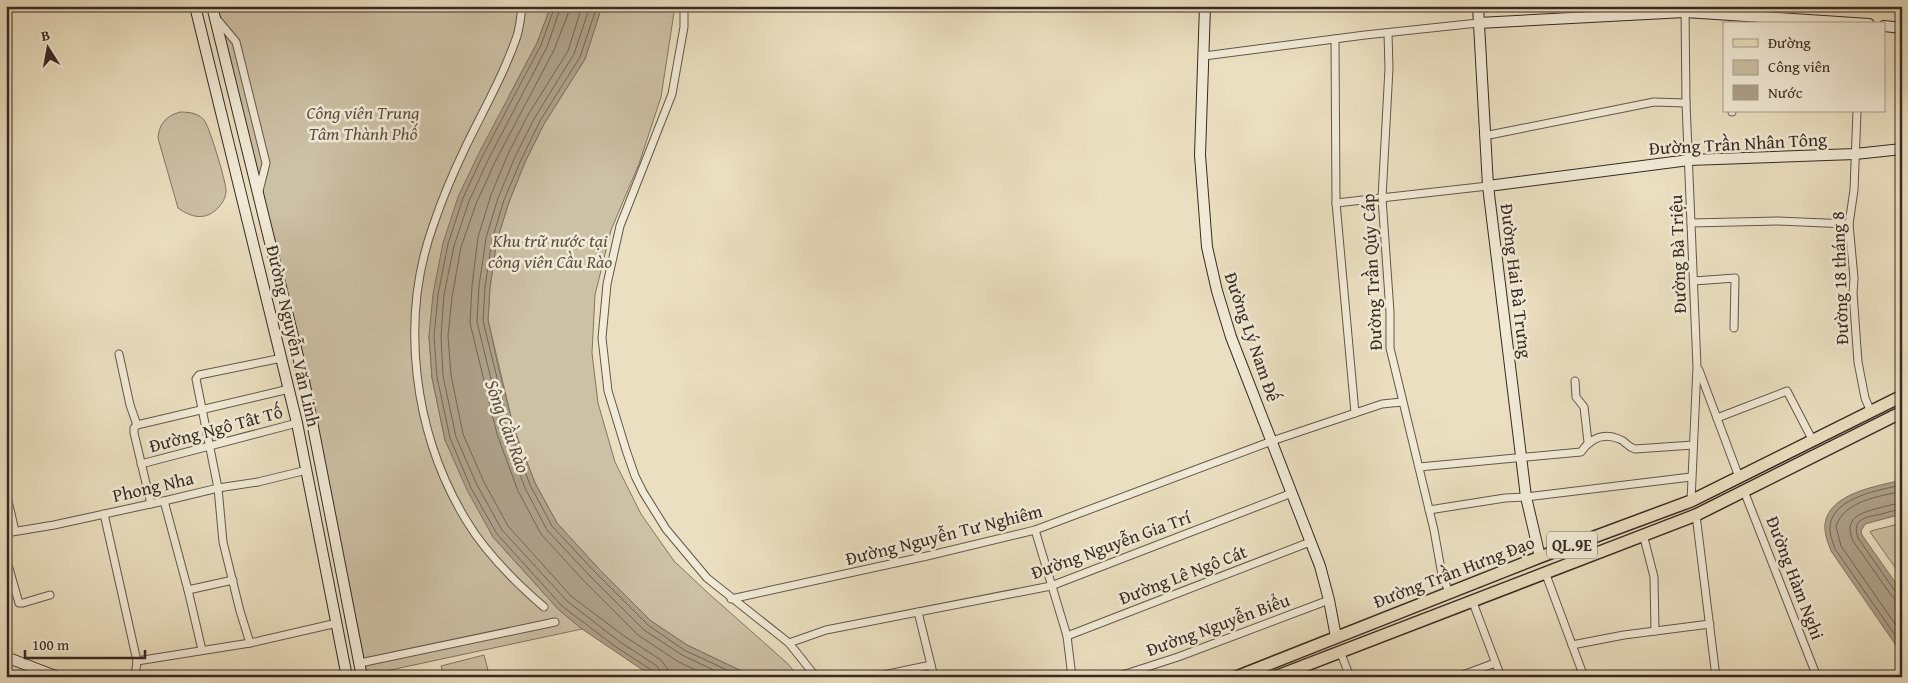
<svg xmlns="http://www.w3.org/2000/svg" width="1908" height="683" font-family="'Gentium Book Plus',serif">
<style>
.green{fill:#ccc0a5;stroke:#827564}
.water{fill:#ada18a;stroke:#7e7160}
.lines{fill:none;stroke-linecap:round;stroke-linejoin:round}
.shore{stroke:#726656;stroke-width:1}
.street-casing{stroke:#64574a;stroke-width:9}
.secondary-casing{stroke:#372a22;stroke-width:12}
.primary-casing{stroke:#372a22;stroke-width:14}
.street{stroke:#f1ead6;stroke-width:7}
.secondary{stroke:#f1ead6;stroke-width:10}
.primary{stroke:#eadfc0;stroke-width:11}
.labels{text-anchor:middle;stroke-width:5;stroke-linejoin:round;paint-order:stroke}
.shield{fill:#f1ead6;stroke:#6f6458;stroke-width:1}
.shield-label{font-size:16px;font-weight:bold;fill:#372a22}
.park-label{font-size:18px;font-style:italic;fill:#5c5043;stroke:#f1ead6}
.street-label{font-size:18px;fill:#372a22;stroke:#f1ead6}
.water-label{font-size:19px;font-style:italic;fill:#5a4e41;stroke:#f1ead6}
</style>
<rect width="100%" height="100%" fill="#eadfc0"/>
<filter id="stains"><feTurbulence type="fractalNoise" baseFrequency=".004" numOctaves="4"/><feColorMatrix values="0 0 0 0 .2 0 0 0 0 .09 0 0 0 0 .02 0 0 0 .5 -.17"/></filter>
<radialGradient id="worn" r=".72"><stop offset=".6" stop-color="#630" stop-opacity="0"/><stop offset="1" stop-color="#630" stop-opacity=".3"/></radialGradient>
<g class="green">
<polygon points="212,6 551,6 537,43 509,96 429,336 432,378 445,440 493,537 559,610 582,629 367,675"/>
<polygon points="602,6 675,6 661,97 639,164 611,230 595,295 592,353 598,403 615,462 641,514 674,561 707,592 787,663 799,677 754,677 687,645 651,621 598,568 557,523 535,483 514,429 488,320 490,287 497,240 509,202 525,162 544,124 585,59"/>
<path d="M180 112C189 112 198 113 204 120 209 125 226 182 226 190 226 197 223 202 219 207 206 221 192 218 178 208L158 138C159 124 166 116 180 112Z"/>
<polygon points="1902,523 1902,577 1870,532 1871,531"/>
<polygon points="484,655 489,674 478,677 444,677 441,666"/>
</g>
<g class="water">
<polygon points="551,6 602,6 585,59 544,124 525,162 509,202 497,240 490,287 488,320 499,370 514,429 535,483 557,523 598,568 651,621 687,645 754,677 653,677 582,629 559,610 493,537 467,490 445,440 432,378 429,336 433,294 443,243 458,197 479,153 537,43"/>
<path d="M1902 480V514L1865 524 1861 531 1862 535 1902 592V654L1831 551C1828 543 1824 533 1825 524 1829 493 1878 486 1902 480Z"/>
</g>
<g class="lines">
<g class="shore">
<polyline points="555,6 541,45 483,155 463,198 448,244 438,295 434,336 437,377 450,438 471,488 497,534 562,606 616,647 653,671 655,677"/>
<polyline points="561,6 547,47 489,158 469,201 454,246 444,295 441,336 443,376 456,437 477,485 502,530 567,601 620,642 657,666 660,671 661,677"/>
<polyline points="569,6 568,14 554,50 495,162 476,204 461,247 452,297 448,336 451,375 463,434 484,482 508,526 571,596 624,636 661,660 667,668 669,677"/>
<polyline points="582,6 568,51 528,115 508,154 491,195 478,237 472,286 470,323 497,434 518,491 541,534 584,581 638,635 677,661 710,677"/>
<polyline points="590,6 574,54 534,119 515,157 498,198 486,238 479,286 477,322 504,432 525,488 547,530 589,575 644,630 682,655 728,677"/>
<polyline points="597,6 580,57 540,121 521,160 504,200 492,240 485,287 483,321 510,430 530,485 552,526 594,571 648,625 684,650 742,677"/>
<path d="M1902 485C1880 490 1833 497 1830 526 1829 534 1833 542 1835 549L1902 645"/>
<path d="M1902 491C1879 497 1845 500 1836 526L1841 546 1902 634"/>
<path d="M1902 503C1894 504 1886 506 1879 508 1860 513 1843 518 1853 541L1891 595 1895 599 1902 600"/>
<path d="M1902 509C1895 510 1888 512 1882 514 1867 517 1851 518 1858 538L1895 591 1902 594"/>
</g>
<defs>
<g id="street">
<path d="M522 6C521 16 520 26 517 36 504 74 484 109 466 146 454 171 442 199 433 226 399 321 414 434 466 520 485 552 515 582 544 607"/>
<polyline points="684,6 684,27 672,94 620,226 607,284 602,338 608,391 626,450 635,476 643,492 666,529 707,578 789,643 816,677"/>
<polyline points="1685,6 1686,103 1697,367 1691,501"/>
<polyline points="216,18 236,42 266,163 259,191"/>
<polyline points="1388,33 1389,68 1382,198 1390,312 1390,348 1434,530 1442,575 1449,592"/>
<polyline points="1335,39 1336,203 1355,413"/>
<polyline points="1204,56 1365,35 1478,23"/>
<polyline points="1857,111 1854,190 1849,224 1854,278 1853,293 1858,362 1865,398 1871,412"/>
<polyline points="1732,112 1732,111"/>
<polyline points="1484,136 1654,102 1686,103"/>
<polyline points="1336,203 1488,186"/>
<polyline points="1691,223 1778,221 1849,224"/>
<polyline points="1694,281 1735,278 1734,328"/>
<polyline points="119,354 130,405 137,425"/>
<polyline points="1699,370 1739,477"/>
<polyline points="1575,381 1576,397 1584,407 1588,442"/>
<polyline points="1717,418 1787,391 1813,441"/>
<polyline points="141,464 297,423"/>
<path d="M1419 467 1581 452C1590 439 1603 432 1619 439 1626 441 1627 447 1635 449L1693 445"/>
<polyline points="1744,491 1817,677"/>
<polyline points="6,492 15,531"/>
<polyline points="164,501 188,590 202,650"/>
<polyline points="151,504 134,433 134,428 137,425 289,389"/>
<polyline points="1429,510 1505,498 1526,497 1691,477"/>
<polyline points="104,514 137,661 135,677"/>
<polyline points="1696,515 1716,677"/>
<polyline points="1035,530 1067,636 1072,677"/>
<polyline points="6,533 54,525 164,501 218,488 258,482 307,470"/>
<polyline points="1643,534 1654,577 1655,631"/>
<polyline points="6,558 19,603 23,603 50,595"/>
<polyline points="1545,572 1584,677"/>
<polyline points="188,590 233,580"/>
<polyline points="731,599 927,556 1035,530 1272,441 1382,404 1402,402"/>
<polyline points="1472,600 1501,677"/>
<polyline points="918,612 934,677"/>
<polyline points="1067,636 1310,542"/>
<polyline points="250,643 240,611 223,542 218,488 196,379 199,375 282,358"/>
<polyline points="789,643 826,630 1051,586 1292,493"/>
<polyline points="1572,645 1624,635 1710,624"/>
<polyline points="1340,651 1350,677"/>
<polyline points="137,661 250,643 337,623"/>
<polyline points="360,663 555,622"/>
<polyline points="874,677 931,665"/>
<polyline points="1116,677 1178,657 1329,600"/>
<polyline points="1457,677 1495,663"/>
</g>
<g id="secondary">
<polyline points="195,6 297,423 347,677"/>
<polyline points="212,6 304,381 362,677"/>
<polyline points="1205,6 1200,155 1207,247 1217,291 1231,337 1320,566 1329,600 1336,637"/>
<polyline points="1478,6 1488,186 1526,497 1540,557"/>
<polyline points="1478,23 1685,12 1869,24"/>
<polyline points="1884,26 1902,28"/>
<polyline points="1488,186 1689,160 1855,154 1902,149"/>
<polyline points="6,657 58,677"/>
<polyline points="6,675 9,677"/>
</g>
<g id="primary">
<polyline points="1236,677 1540,557 1691,501 1902,396"/>
<polyline points="1275,677 1696,515 1902,412"/>
</g>
</defs>
<use href="#street" class="street-casing"/>
<use href="#secondary" class="secondary-casing"/>
<use href="#primary" class="primary-casing"/>
<use href="#street" class="street"/>
<use href="#secondary" class="secondary"/>
<use href="#primary" class="primary"/>
</g>
<g class="labels">
<rect class="shield" x="1547" y="531.5" width="50" height="27" rx="4"/>
<g class="shield-label">
<text x="1572" y="551">QL.9E</text>
</g>
<g class="park-label">
<text x="363" y="119">Công viên Trung<tspan x="363" dy="21">Tâm Thành Phố</tspan></text>
<text x="550" y="247">Khu trữ nước tại<tspan x="550" dy="21">công viên Cầu Rào</tspan></text>
</g>
<g class="street-label">
<text transform="translate(1738 144) rotate(-3)" y="6">Đường Trần Nhân Tông</text>
<text transform="translate(1678 254) rotate(-92)" y="6">Đường Bà Triệu</text>
<text transform="translate(1372 272) rotate(-93)" y="6">Đường Trần Qúy Cáp</text>
<text transform="translate(1840 278) rotate(-92)" y="6">Đường 18 tháng 8</text>
<text transform="translate(1516 281) rotate(83)" y="6">Đường Hai Bà Trưng</text>
<text transform="translate(293 336) rotate(77)" y="6">Đường Nguyễn Văn Linh</text>
<text transform="translate(1252 337) rotate(71)" y="6">Đường Lý Nam Đế</text>
<text transform="translate(216 429) rotate(-15)" y="6">Đường Ngô Tât Tố</text>
<text transform="translate(153 487) rotate(-13)" y="6">Phong Nha</text>
<text transform="translate(944 535) rotate(-14)" y="6">Đường Nguyễn Tư Nghiêm</text>
<text transform="translate(1111 545) rotate(-20)" y="6">Đường Nguyễn Gia Trí</text>
<text transform="translate(1454 572) rotate(-21)" y="6">Đường Trần Hưng Đạo</text>
<text transform="translate(1183 575) rotate(-21)" y="6">Đường Lê Ngô Cát</text>
<text transform="translate(1795 578) rotate(69)" y="6">Đường Hàm Nghi</text>
<text transform="translate(1218 625) rotate(-20)" y="6">Đường Nguyễn Biểu</text>
</g>
<g class="water-label">
<text transform="translate(508 426) rotate(70)" y="7">Sông Cầu Rào</text>
</g>
</g>
<rect width="1908" height="683" fill="none" stroke="#eadfc0" stroke-width="25"/>
<rect x="8" y="8" width="1893" height="668" fill="none" stroke="#372a22" stroke-width="2.5"/>
<rect x="12" y="12" width="1883" height="658" fill="none" stroke="#372a22"/>
<rect x="1723" y="22" width="162" height="90" fill="#f1ead6" stroke="#a79d8e"/>
<rect x="1733" y="39" width="25" height="8" fill="#eadfc0" stroke="#a79d8e"/>
<text x="1768" y="48" font-size="15" fill="#372a22">Đường</text>
<rect x="1733" y="60" width="25" height="15" fill="#ccc0a5" stroke="#a79d8e"/>
<text x="1768" y="72" font-size="15" fill="#372a22">Công viên</text>
<rect x="1733" y="85" width="25" height="15" fill="#ada18a" stroke="#a79d8e"/>
<text x="1768" y="98" font-size="15" fill="#372a22">Nước</text>
<g transform="translate(48 48) rotate(349)" stroke="#f1ead6" stroke-width="4" paint-order="stroke">
<path d="M0-4L9 19L0 12L-9 19Z" fill="#372a22"/>
<text y="-8" font-size="14" font-weight="bold" text-anchor="middle" fill="#372a22">B</text>
</g>
<path d="M25 650v8h120v-8" fill="none" stroke="#372a22" stroke-width="2.5"/>
<text x="32" y="650" font-size="15" fill="#372a22" stroke="#f1ead6" stroke-width="4" paint-order="stroke">100 m</text>
<rect width="100%" height="100%" filter="url(#stains)"/>
<rect width="100%" height="100%" fill="url(#worn)"/>
</svg>
